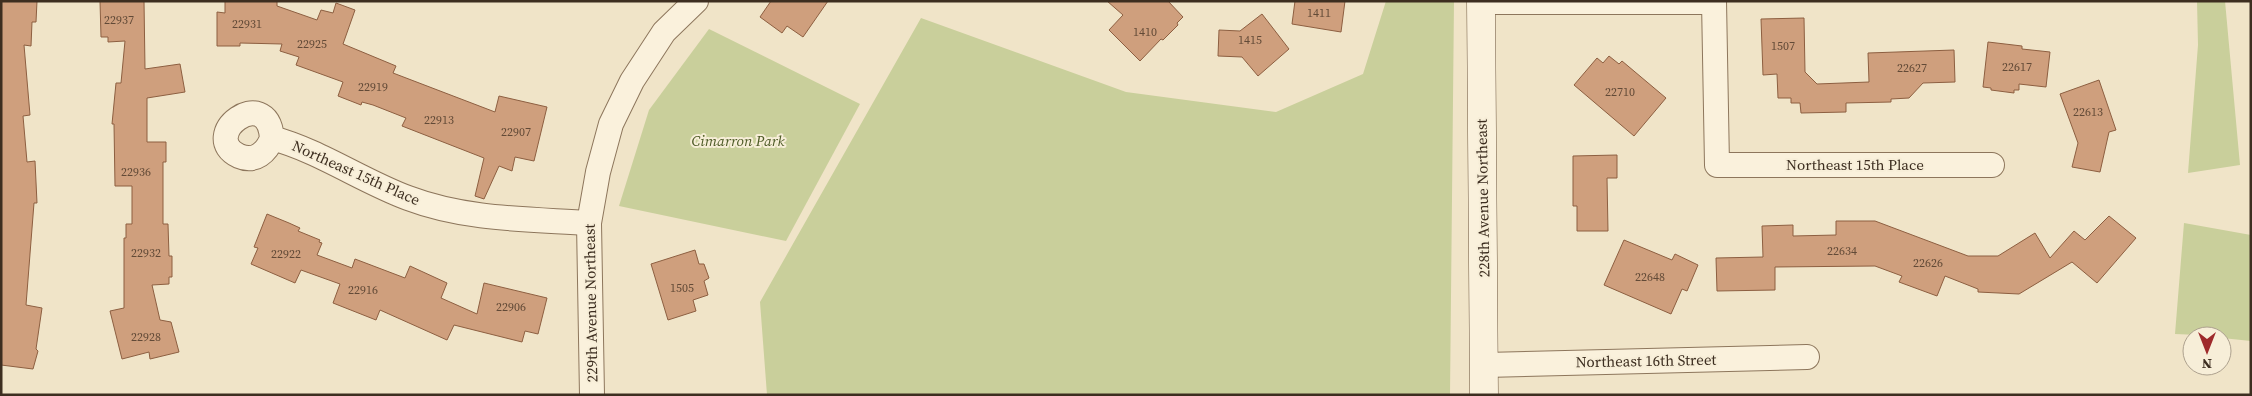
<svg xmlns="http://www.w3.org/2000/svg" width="2252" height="396" font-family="'Source Serif 4',serif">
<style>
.green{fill:#c9cf9b}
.building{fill:#cf9f7d;stroke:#8d5f41}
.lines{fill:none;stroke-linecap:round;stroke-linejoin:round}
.minor-casing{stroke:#8d765c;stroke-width:26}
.secondary-casing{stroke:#6f573f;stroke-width:29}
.minor{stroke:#faf1dc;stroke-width:24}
.secondary{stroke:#faf1dc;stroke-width:28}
.labels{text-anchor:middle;stroke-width:4;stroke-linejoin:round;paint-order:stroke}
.number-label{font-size:12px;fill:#624a37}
.park-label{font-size:15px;font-style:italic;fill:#4d5a26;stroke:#f7eed8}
.street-label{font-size:15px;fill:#3d2e20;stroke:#f7eed8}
</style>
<rect width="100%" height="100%" fill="#f0e4c8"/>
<g class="green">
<polygon points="1386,1 1454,1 1450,395 767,395 760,302 921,18 1126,92 1276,112 1363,74"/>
<polygon points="2197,1 2225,1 2240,165 2188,173 2198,45"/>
<polygon points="709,29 860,104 786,241 619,206 649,110"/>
<polygon points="2184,223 2251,235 2251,341 2222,338 2222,336 2175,334"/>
</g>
<g class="building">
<polygon points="1,1 37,1 36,22 32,22 31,46 24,45 30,115 23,116 27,162 35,161 37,203 34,203 26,305 42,308 36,349 38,351 33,369 1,365"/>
<polygon points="100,1 144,1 145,69 180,64 185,92 147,98 147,142 166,142 166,162 163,162 163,224 168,224 169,256 172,256 172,277 169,277 169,284 152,285 160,320 171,322 179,352 150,359 149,352 122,359 110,311 124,308 124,238 126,238 126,224 132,224 132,186 115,186 114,124 112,124 116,83 121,83 125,41 108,42 108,37 101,37"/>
<polygon points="225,1 277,1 277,6 317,20 321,10 333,13 336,3 355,10 343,44 396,66 393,73 495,112 499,96 547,107 534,161 515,157 512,171 499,166 484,199 475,196 484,158 402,126 406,118 373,105 362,102 361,105 338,96 343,82 296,65 299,57 280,51 282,44 240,43 240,46 217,46 217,12 225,13"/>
<polygon points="771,1 828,1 803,37 787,26 782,33 760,17"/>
<polygon points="1107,1 1168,1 1183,17 1177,23 1178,25 1163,40 1161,39 1140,61 1109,30 1123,15"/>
<polygon points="1295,1 1345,1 1341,32 1292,24"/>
<polygon points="1262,14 1289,49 1258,76 1242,57 1218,56 1219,30 1240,31"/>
<polygon points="1804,18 1805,72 1817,84 1869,82 1868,53 1954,50 1955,82 1923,83 1909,98 1891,99 1891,102 1846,103 1846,112 1801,113 1800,103 1791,103 1791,98 1778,98 1777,74 1763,75 1761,19"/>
<polygon points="1988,42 2022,46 2022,49 2050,52 2046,87 2019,84 2019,90 2014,90 2014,93 1991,90 1991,88 1983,87"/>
<polygon points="1609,56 1619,64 1622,61 1666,98 1634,136 1574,85 1597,58 1603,63"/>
<polygon points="2099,80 2116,130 2109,132 2100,172 2072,167 2078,143 2060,94"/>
<polygon points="1617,155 1617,178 1607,178 1608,231 1577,231 1577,206 1573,206 1573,156"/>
<polygon points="267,214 289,223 300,228 298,231 320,240 319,242 322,243 317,255 352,268 355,259 405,278 410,266 447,283 441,298 477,314 484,283 547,298 538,334 525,331 522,342 454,325 447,340 380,310 376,320 333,303 340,284 301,270 295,283 251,264 258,248 254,247"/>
<polygon points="2109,216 2136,238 2097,283 2072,262 2019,294 1978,292 1978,289 1945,276 1937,296 1899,282 1902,276 1875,266 1775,267 1775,290 1717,291 1716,258 1763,257 1762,226 1793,225 1793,236 1836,235 1836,221 1875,221 1968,256 1998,256 2035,233 2050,258 2074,231 2085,240"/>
<polygon points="1624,240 1672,260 1675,254 1698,265 1687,291 1682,289 1671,314 1604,285"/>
<polygon points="695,250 699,264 704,264 709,278 704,281 708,295 693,300 696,311 668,320 651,264"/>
</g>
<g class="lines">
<defs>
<g id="minor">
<polyline points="1714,1 1717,165 1992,165"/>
<polyline points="1481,2 1714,2"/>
<path d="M272 138C267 152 255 163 239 156 197 136 267 82 272 138 320 151 362 181 408 198 466 220 528 219 589 223"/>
<polyline points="1485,365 1807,357"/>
<polyline points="592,395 589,223 598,172 611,124 632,81 664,32 696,1"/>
</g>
<polyline id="secondary" points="1481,1 1484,395"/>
</defs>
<use href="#minor" class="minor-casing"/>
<use href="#secondary" class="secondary-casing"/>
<use href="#minor" class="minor"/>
<use href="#secondary" class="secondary"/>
</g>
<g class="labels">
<g class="number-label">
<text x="1319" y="17">1411</text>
<text x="119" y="24">22937</text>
<text x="247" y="28">22931</text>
<text x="1145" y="36">1410</text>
<text x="1250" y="44">1415</text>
<text x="312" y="48">22925</text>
<text x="1783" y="50">1507</text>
<text x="2017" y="71">22617</text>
<text x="1912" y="72">22627</text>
<text x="373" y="91">22919</text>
<text x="1620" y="96">22710</text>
<text x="2088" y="116">22613</text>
<text x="439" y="124">22913</text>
<text x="516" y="136">22907</text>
<text x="136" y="176">22936</text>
<text x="1842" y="255">22634</text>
<text x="146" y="257">22932</text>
<text x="286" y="258">22922</text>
<text x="1928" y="267">22626</text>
<text x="1650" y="281">22648</text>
<text x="682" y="292">1505</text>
<text x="363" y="294">22916</text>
<text x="511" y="311">22906</text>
<text x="146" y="341">22928</text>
</g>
<g class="park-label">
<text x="738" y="146">Cimarron Park</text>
</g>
<g class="street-label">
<text x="1855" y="170">Northeast 15th Place</text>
<text transform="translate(356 173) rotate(24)" y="5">Northeast 15th Place</text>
<text transform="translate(1483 198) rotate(-91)" y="5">228th Avenue Northeast</text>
<text transform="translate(591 303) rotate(-91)" y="5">229th Avenue Northeast</text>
<text transform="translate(1646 361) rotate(-1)" y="5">Northeast 16th Street</text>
</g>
</g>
<rect width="2252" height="396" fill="none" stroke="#3d2e20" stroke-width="5"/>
<g transform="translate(2207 351) rotate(180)"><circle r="24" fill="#f7eed8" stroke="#ada18e"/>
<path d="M0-4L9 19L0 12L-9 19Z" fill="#9e2a2b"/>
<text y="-8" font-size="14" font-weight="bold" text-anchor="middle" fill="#3d2e20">N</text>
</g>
</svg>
